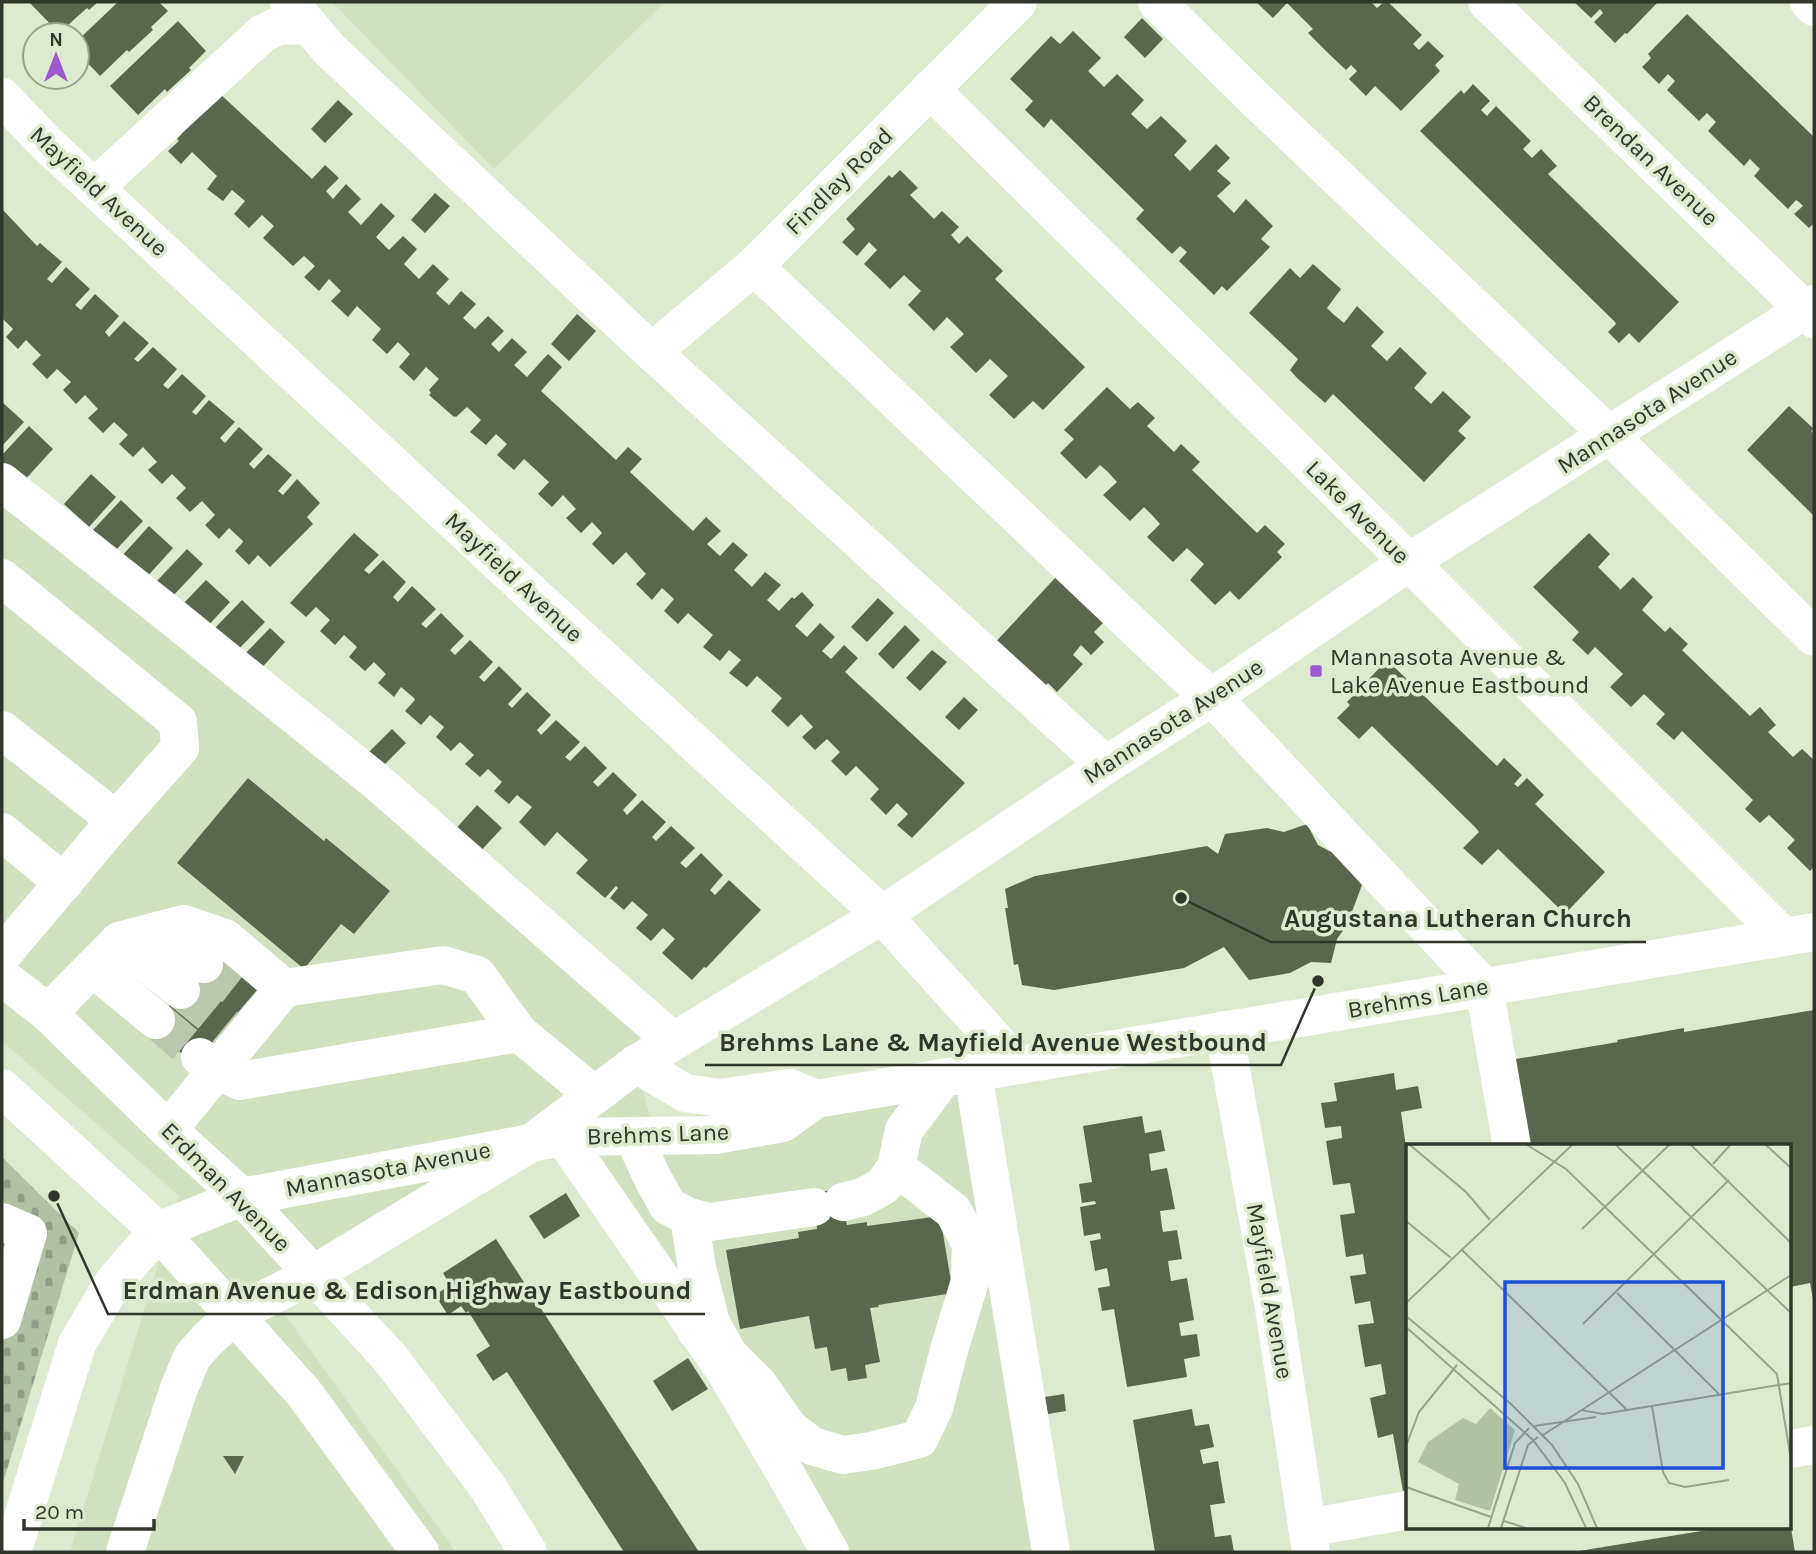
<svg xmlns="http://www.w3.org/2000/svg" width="1816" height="1554" font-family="Karla,sans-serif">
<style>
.built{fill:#d1e1bf}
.cemetery{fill:url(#cemetery-stones)}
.building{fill:#5b664f}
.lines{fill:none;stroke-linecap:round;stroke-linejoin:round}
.minor-tunnel{stroke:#bbc6ae;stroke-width:38;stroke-dasharray:38 19;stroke-linecap:butt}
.minor{stroke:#fff;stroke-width:38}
.major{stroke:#fff;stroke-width:38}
.poi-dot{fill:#9d5acf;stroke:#ddeacf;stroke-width:2.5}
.labels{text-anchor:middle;stroke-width:7;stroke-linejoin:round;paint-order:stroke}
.street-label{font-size:24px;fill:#31362c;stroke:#ddeacf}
.poi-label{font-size:24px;fill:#31362c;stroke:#ddeacf;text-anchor:start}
.inset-road{fill:none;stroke:#98a28e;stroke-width:2}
.view{fill:#1d4ed8;fill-opacity:0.15;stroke:#1d4ed8;stroke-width:3.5}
.inset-edge{fill:none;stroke:#31362c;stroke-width:3.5}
.leader{fill:none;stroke:#31362c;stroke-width:2.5}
.callout-dot{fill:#31362c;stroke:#ddeacf;stroke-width:2.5}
.callout-label{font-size:26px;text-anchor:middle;font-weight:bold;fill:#31362c;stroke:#ddeacf;stroke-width:7;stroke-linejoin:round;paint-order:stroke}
</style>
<defs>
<pattern id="cemetery-stones" width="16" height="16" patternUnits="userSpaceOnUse" patternTransform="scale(1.75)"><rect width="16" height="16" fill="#b2c0a4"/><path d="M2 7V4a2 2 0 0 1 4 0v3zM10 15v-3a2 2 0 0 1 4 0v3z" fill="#919d86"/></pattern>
</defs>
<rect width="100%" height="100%" fill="#ddeacf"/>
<g class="built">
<polygon points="332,2 665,2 494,169"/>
<polygon points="2,489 677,1042 636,1069 652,1123 962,1067 1048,1552 824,1552 548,1124 267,1290 456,1552 70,1552 179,1196 2,1041"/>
</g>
<polygon class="cemetery" points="2,1157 79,1233 2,1486"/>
<g class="building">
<polygon points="29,2 98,2 89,10 87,8 59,33"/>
<polygon points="118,2 159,2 168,11 151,27 153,30 129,52 127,50 100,76 77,52 77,41"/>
<polygon points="1256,2 1371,2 1377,8 1384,2 1388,2 1422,35 1413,44 1419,50 1428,41 1444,56 1435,65 1440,71 1401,111 1375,86 1366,96 1349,79 1357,71 1351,65 1346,70 1328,53 1308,33 1313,29 1287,3 1273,18"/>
<polygon points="1574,2 1658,2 1627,34 1625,33 1615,43 1594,22 1603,13 1600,9 1591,18"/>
<polygon points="1687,14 1814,137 1814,223 1809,228 1794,214 1803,206 1799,202 1796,200 1788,209 1754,176 1760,169 1750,159 1744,166 1708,131 1716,122 1707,113 1699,121 1667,90 1675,81 1668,74 1659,84 1642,67 1651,58 1648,54"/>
<polygon points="1142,18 1163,39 1145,58 1124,37"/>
<polygon points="178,21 206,51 189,68 191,70 167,92 165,89 138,115 110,86"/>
<polygon points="1073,31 1101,58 1088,71 1104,87 1117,74 1144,100 1131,114 1147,129 1161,116 1187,141 1174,155 1190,171 1216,144 1230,158 1217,171 1231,183 1217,196 1234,213 1246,199 1273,226 1261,239 1270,247 1227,291 1222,286 1214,295 1179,261 1187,252 1180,246 1172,254 1136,219 1144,210 1142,208 1051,119 1044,128 1025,110 1033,101 1010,79 1051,36 1060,44"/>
<polygon points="1473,84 1490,101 1481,110 1487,116 1496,106 1531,141 1523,149 1532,158 1541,149 1557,166 1548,174 1679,302 1639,343 1629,333 1619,343 1608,332 1616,324 1615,322 1420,131 1461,90 1464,94"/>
<polygon points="219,93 312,179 325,165 339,178 326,191 333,199 346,184 361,199 348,212 361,225 381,203 395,216 376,237 389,250 403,236 417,249 404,264 419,279 433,264 449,279 436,293 441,298 449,305 461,291 476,304 463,318 475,329 488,316 504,331 491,344 499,352 512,338 527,352 514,365 527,377 548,354 562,367 541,391 616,460 628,447 642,459 630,472 693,531 706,517 721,531 707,544 720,556 733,542 748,555 734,570 752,587 765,572 781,585 767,600 779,611 792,597 794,599 802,592 814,605 795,626 807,637 820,623 835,637 822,651 831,659 844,645 858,658 845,672 965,783 912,838 897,825 908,814 897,803 886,815 870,799 879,789 856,766 846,776 831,761 840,752 827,739 815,750 802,737 813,727 801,714 788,727 771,711 782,698 757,676 747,687 729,673 741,660 729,650 720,661 703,647 713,635 688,613 678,624 664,611 674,599 662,588 652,600 636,584 646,574 626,552 613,565 592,544 602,533 592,522 581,533 566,518 576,509 563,495 552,507 538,494 549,482 524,459 514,470 497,455 507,444 496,434 486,445 470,432 481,420 467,407 456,417 455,416 454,417 429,395 431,393 429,390 439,379 426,367 414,381 399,367 410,354 398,342 387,354 372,340 381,329 357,306 348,317 331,301 341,291 329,279 319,291 304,277 315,266 304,256 293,266 263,238 274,226 262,215 249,228 234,214 245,201 232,190 223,201 207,189 217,176 192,152 181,164 168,151 179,141 177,139"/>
<polygon points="338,100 353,114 325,143 311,129"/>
<polygon points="900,170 918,188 910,195 934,219 942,211 959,227 951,235 959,244 967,236 1003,271 995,279 1085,367 1043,410 1033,401 1014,419 989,395 1008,376 990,359 976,373 950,347 964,334 947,317 934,331 908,305 921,291 904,275 890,289 877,276 864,264 877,250 869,242 857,256 842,242 855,229 846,219 889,175 892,178"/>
<polygon points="435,193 450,206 425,233 411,220"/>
<polygon points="2,209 37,246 40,243 62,262 47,279 52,283 66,267 90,289 75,305 81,310 95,294 119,316 105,332 109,337 124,321 149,343 134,359 138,362 153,347 177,369 163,385 168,389 182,374 206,396 192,412 196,415 209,400 235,422 220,438 225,443 239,427 263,449 249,464 254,469 268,454 292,475 278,491 283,495 297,479 320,503 307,517 313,524 270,567 258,555 249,565 235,551 243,542 243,541 229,528 219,539 205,525 215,515 202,501 190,512 176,498 186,488 172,474 162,484 148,470 157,462 143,447 133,457 119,444 128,435 114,422 103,433 88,418 98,409 85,395 76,404 63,390 71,382 57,369 47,379 32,364 41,355 26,340 18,349 6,337 13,329 2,318"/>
<polygon points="1313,264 1341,289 1327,308 1333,314 1344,323 1357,306 1384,332 1371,346 1387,361 1400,347 1427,373 1414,388 1431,404 1443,391 1471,417 1458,431 1466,438 1424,482 1333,394 1325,403 1297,378 1290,370 1298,359 1249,313 1290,268 1300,278"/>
<polygon points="577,314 596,331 569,361 551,344"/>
<polygon points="1107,387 1130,409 1138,402 1155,418 1147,426 1174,452 1181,444 1200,462 1192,470 1257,533 1265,525 1285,544 1277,552 1282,557 1239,600 1230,591 1215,605 1190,580 1204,564 1187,548 1173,562 1147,537 1160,524 1152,515 1144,507 1130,521 1103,495 1117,482 1108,472 1100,465 1086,479 1060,453 1074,439 1064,430"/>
<polygon points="2,402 24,422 2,446"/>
<polygon points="1789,406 1814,429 1811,431 1814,434 1814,516 1747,450"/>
<polygon points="29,426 53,449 22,483 2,464 2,455"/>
<polygon points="91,474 116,497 89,527 64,504"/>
<polygon points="121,500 143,521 114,552 92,531"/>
<polygon points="149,526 173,548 145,579 121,557"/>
<polygon points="354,533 379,555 364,570 369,574 383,560 406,582 393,597 398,602 412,586 436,609 421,624 426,628 441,613 464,636 450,650 455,655 470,640 493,662 479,677 484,682 499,666 522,689 508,704 512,708 527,692 551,715 537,730 541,735 556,720 580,742 565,757 570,761 585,746 607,768 593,782 598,787 613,772 637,795 623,810 627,815 642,800 666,822 652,837 656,841 671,826 695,848 680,863 686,868 701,853 723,875 710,890 715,895 729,880 761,910 706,968 704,967 692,980 662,953 675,939 663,928 651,941 636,928 648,915 632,901 624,910 610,898 618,888 616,886 605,898 576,873 588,860 557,832 545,846 543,845 519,822 532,807 517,795 509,804 494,791 502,782 488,769 480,777 465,764 474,755 460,742 451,751 436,737 444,727 430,715 421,725 405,711 415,700 414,698 401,687 394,697 378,683 386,674 374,662 365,671 349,657 357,647 344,635 335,645 320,631 330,620 316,607 306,617 290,603"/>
<polygon points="1589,533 1610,554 1598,567 1619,588 1620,590 1633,577 1653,597 1642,610 1665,632 1670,627 1688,644 1682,650 1683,651 1750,716 1760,707 1776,725 1768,732 1793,757 1802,749 1814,760 1814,867 1810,871 1787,848 1795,840 1769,815 1760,823 1745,809 1753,800 1682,731 1674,740 1656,724 1665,714 1644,694 1631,707 1610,687 1623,674 1595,647 1588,655 1572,640 1579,632 1533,587"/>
<polygon points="187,549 203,564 172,597 156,582"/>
<polygon points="1056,577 1104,622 1094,632 1104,642 1091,655 1081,645 1073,655 1083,664 1057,692 1048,683 1038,693 990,648"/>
<polygon points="206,580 230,602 206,628 182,605"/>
<polygon points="878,598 894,613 867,642 851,627"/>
<polygon points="242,600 265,622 234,654 211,632"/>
<polygon points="905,625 920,640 893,669 878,654"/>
<polygon points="270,628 285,642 258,672 242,657"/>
<polygon points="932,650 947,662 920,691 906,678"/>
<polygon points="1387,660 1497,766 1504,758 1522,775 1514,784 1518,787 1527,778 1544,795 1535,804 1605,872 1565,914 1498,849 1482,865 1463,848 1479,832 1475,827 1372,726 1359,739 1337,718 1350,705 1347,702"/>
<polygon points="964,697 978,710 959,730 945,717"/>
<polygon points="392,729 406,743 377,772 363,758"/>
<polygon points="248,778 324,841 326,838 390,891 354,934 341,924 304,969 177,863"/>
<polygon points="477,805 502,828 477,855 453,832"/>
<polygon points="1307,824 1318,845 1335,854 1362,885 1347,925 1337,939 1331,963 1311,962 1290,973 1249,980 1224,947 1184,968 1054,990 1022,985 1018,964 1014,965 1005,908 1008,908 1005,889 1035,876 1207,846 1218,854 1225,834 1267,828 1284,832"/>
<polygon points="213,953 257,990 194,1064 151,1027"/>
<polygon points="1814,1010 1814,1298 1813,1299 1810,1283 1790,1287 1790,1146 1524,1146 1510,1060 1618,1042 1617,1040 1684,1028 1684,1032"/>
<polygon points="1394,1073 1396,1090 1418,1086 1422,1108 1401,1112 1408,1161 1408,1490 1403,1491 1393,1434 1378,1438 1370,1398 1386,1394 1381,1364 1365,1367 1358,1325 1374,1323 1370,1301 1355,1304 1350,1276 1366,1274 1363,1254 1346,1257 1340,1215 1355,1213 1350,1183 1333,1185 1326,1141 1342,1138 1341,1126 1325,1128 1321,1103 1337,1101 1334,1083"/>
<polygon points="1142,1116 1145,1133 1161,1130 1165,1151 1149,1154 1151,1171 1167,1168 1175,1209 1160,1211 1162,1227 1163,1232 1177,1230 1182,1259 1168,1261 1171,1281 1187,1278 1194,1320 1179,1323 1181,1336 1197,1334 1200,1356 1184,1359 1187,1377 1127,1387 1114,1309 1102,1311 1098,1288 1110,1286 1108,1273 1107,1268 1095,1271 1090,1241 1101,1239 1100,1233 1084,1236 1080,1207 1096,1204 1095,1201 1082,1203 1079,1184 1092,1182 1083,1126"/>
<polygon points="841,1189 847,1225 867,1222 867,1226 940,1216 953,1293 878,1305 879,1307 870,1308 880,1362 865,1365 867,1378 848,1381 846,1368 831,1371 827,1347 815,1349 809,1316 740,1329 726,1250 799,1238 798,1232 817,1229 812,1193"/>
<polygon points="566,1193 580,1216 544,1239 529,1216"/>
<polygon points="496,1239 562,1341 699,1552 624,1552 507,1372 493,1381 476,1355 490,1346 468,1311 466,1313 461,1306 448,1315 435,1295 450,1285 443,1273"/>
<polygon points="688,1358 708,1389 672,1411 653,1381"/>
<polygon points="1064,1394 1066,1411 1048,1414 1045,1397"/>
<polygon points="1192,1409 1195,1426 1209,1424 1214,1447 1200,1450 1203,1464 1218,1461 1225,1503 1210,1505 1215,1537 1231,1535 1234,1552 1155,1552 1133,1420"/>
<polygon points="223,1456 244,1456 235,1474"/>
<polygon points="1720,1528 1791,1528 1795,1552 1580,1552 1579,1551"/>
</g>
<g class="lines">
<g class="minor-tunnel">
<polyline points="204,964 249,999"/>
<polyline points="181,990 226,1027"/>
<polyline points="156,1020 200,1057"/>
</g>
<g class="minor">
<polyline points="289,2 330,50 652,352 1106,765"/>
<polyline points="1157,2 1255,99 1609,435 1814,637"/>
<polyline points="1487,2 1814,319"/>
<polyline points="1809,2 1814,7"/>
<polyline points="930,89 1409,562 1784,937"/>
<polyline points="2,97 47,144 530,592 882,915 1018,1065"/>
<polyline points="94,188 262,34 278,26 309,25"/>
<polyline points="754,266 1182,672 1212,697 1484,987 1512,1146"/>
<polyline points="652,352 754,266 1018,2"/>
<polyline points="2,482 175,619 376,781 673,1041"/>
<polyline points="2,578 178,722 180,748 116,820 2,955"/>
<polyline points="2,730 116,820"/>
<polyline points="2,832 64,883"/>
<polyline points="162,930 204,964"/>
<polyline points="119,941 181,990"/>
<polyline points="93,968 156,1020"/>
<polyline points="48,1013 119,941 184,924 225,938 284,988"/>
<polyline points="1224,1030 1274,1308 1311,1552"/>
<polyline points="200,1057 217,1070 240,1081 519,1033"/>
<polyline points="636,1064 685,1093 720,1098 790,1088 816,1099"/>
<polyline points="973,1073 1051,1552"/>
<polyline points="168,1130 284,988 443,965 477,975 519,1033 594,1095"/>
<polyline points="633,1136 652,1177 668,1206 689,1217 710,1222 814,1207"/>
<polyline points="563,1137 725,1371 788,1478 830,1552"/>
<polyline points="242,1197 563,1137 716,1135 783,1123 816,1099 1814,932"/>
<polyline points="843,1202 863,1197 883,1186 896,1167 904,1130 943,1078"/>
<polyline points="689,1217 697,1268 711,1323 696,1331"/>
<polyline points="2,1222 28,1233 2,1320"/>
<polyline points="312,1275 534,1141 636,1064 882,915 1106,765 1212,697 1409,562 1814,304"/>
<polyline points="711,1323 728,1354 758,1384 789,1428 812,1446 843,1455 871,1451 919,1439 934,1408 949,1350 970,1281 971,1244 953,1211 896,1167"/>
<polyline points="1790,1449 1814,1445"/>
<polyline points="1307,1528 1408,1510"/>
</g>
<g class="major">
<polyline points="2,977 48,1013 168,1130 242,1197 390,1358 487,1486 528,1552"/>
<polyline points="2,1088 158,1231 234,1315 304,1393 420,1552"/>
<polyline points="12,1552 77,1344 113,1283 158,1231 242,1197"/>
<polyline points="125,1552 178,1391 192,1357 207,1340 234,1315 312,1275"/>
</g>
</g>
<rect class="poi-dot" x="1309" y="664" width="14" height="14" rx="3.5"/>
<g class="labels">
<g class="street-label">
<text transform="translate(1651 160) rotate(44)" y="8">Brendan Avenue</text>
<text transform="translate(839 181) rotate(-45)" y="8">Findlay Road</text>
<text transform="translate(99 191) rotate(43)" y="8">Mayfield Avenue</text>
<text transform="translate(1647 411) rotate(-33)" y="8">Mannasota Avenue</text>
<text transform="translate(1358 512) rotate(45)" y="8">Lake Avenue</text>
<text transform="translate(514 577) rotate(43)" y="8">Mayfield Avenue</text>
<text transform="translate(1173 721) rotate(-33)" y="8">Mannasota Avenue</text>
<text transform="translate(1418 998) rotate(-10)" y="8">Brehms Lane</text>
<text transform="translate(658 1134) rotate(-2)" y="8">Brehms Lane</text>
<text transform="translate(388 1169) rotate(-11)" y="8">Mannasota Avenue</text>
<text transform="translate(226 1187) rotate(45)" y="8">Erdman Avenue</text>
<text transform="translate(1270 1291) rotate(80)" y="8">Mayfield Avenue</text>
</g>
<g class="poi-label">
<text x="1330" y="665">Mannasota Avenue &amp;<tspan x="1330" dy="28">Lake Avenue Eastbound</tspan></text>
</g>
</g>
<g transform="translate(1406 1144)">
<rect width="385" height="385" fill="#ddeacf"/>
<path d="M84 264 109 286 84 367 49 356 53 340 12 318 22 298 57 274 70 280Z" fill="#b2c0a4"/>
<path class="inset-road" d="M4 1 60 48 84 76M121 1 160 25 371 230 385 316M210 1 385 169M285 1 385 99M360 1 385 24M307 20 324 1M0 77 45 114M176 85 263 1M55 105 221 266M211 149 313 250M0 159 166 1M0 172 105 260 146 301 172 340 191 384M177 180 323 36M0 183 127 296 159 339 180 384M246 262 257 328 263 339 279 343 323 336M175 266 197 270 385 239M128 282 190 273M137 291 385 131M0 302 13 268 51 221M0 343 85 373M98 377 120 384M82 384 109 299 123 284M95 384 122 301 132 293"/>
<path class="view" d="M99 138H317V324H99Z"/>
<rect width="385" height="385" class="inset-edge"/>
</g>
<path class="leader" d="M1181 898L1271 942H1646M1318 981L1281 1065H705M54 1196L108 1314H705"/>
<g class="callout-dot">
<circle cx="1181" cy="898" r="7"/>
<circle cx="1318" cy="981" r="7"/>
<circle cx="54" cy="1196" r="7"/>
</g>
<g class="callout-label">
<text x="1458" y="927">Augustana Lutheran Church</text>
<text x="993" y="1051">Brehms Lane &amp; Mayfield Avenue Westbound</text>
<text x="407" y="1299">Erdman Avenue &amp; Edison Highway Eastbound</text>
</g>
<rect width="1816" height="1554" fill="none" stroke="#31362c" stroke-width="7"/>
<g transform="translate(56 56)"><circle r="33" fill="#ddeacf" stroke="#98a28e" stroke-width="2"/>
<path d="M0-5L12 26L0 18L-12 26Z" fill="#9d5acf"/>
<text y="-10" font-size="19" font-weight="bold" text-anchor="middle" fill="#31362c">N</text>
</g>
<path d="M24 1519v10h130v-10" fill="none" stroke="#31362c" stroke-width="3.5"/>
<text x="35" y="1519" font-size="21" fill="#31362c" stroke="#ddeacf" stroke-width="5" paint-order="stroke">20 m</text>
</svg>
